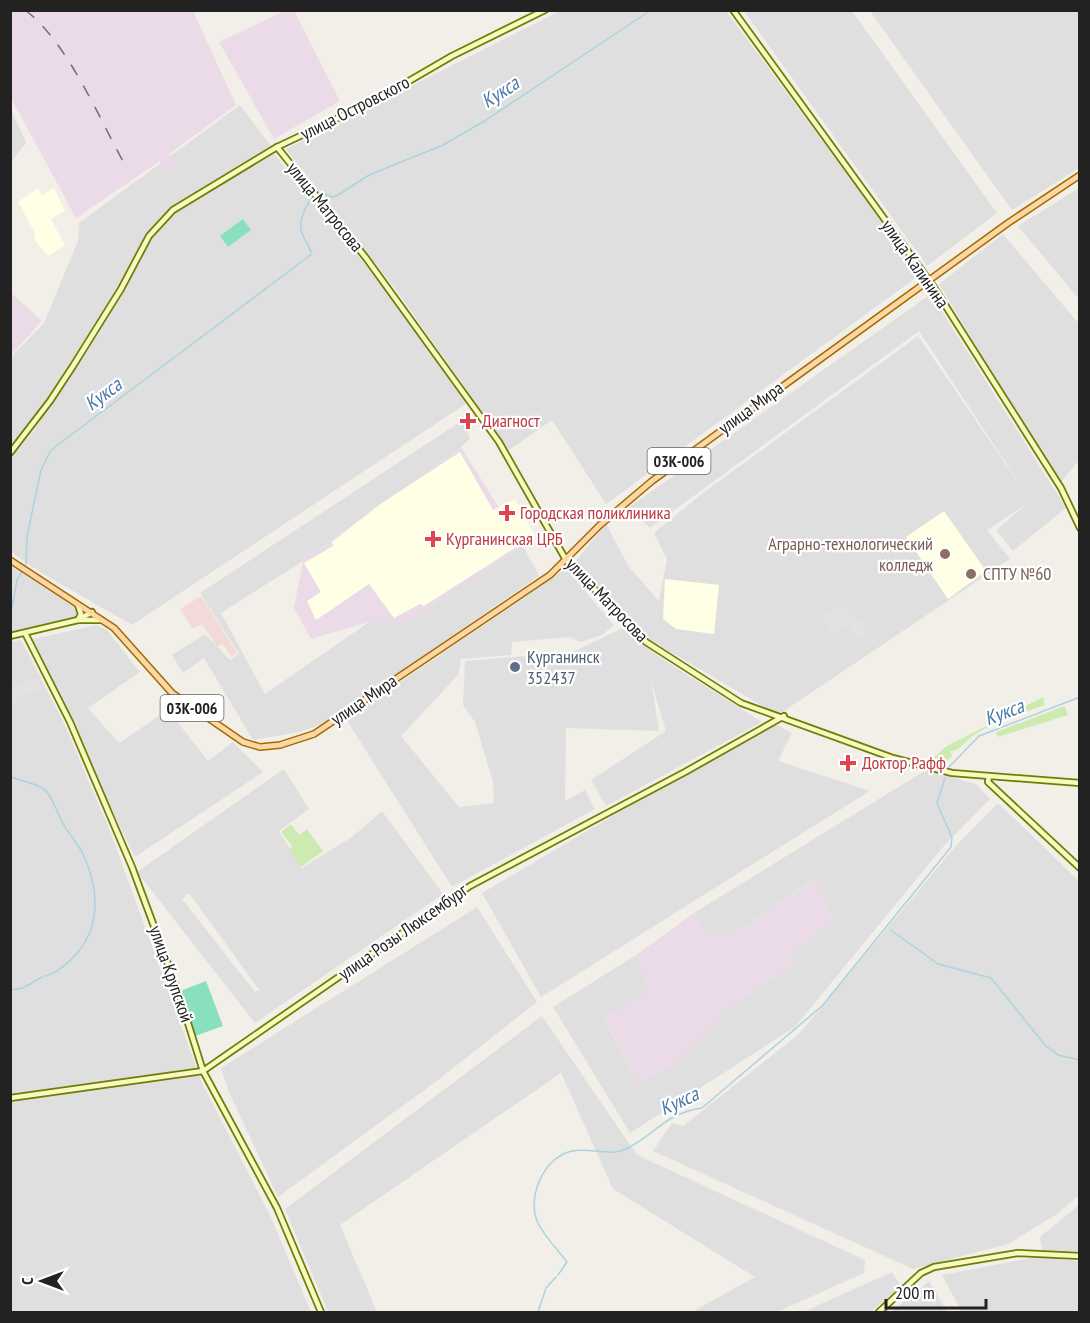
<svg xmlns="http://www.w3.org/2000/svg" width="1090" height="1323" font-family="'PT Sans Narrow',sans-serif">
<style>
.residential{fill:#e0dfdf;fill-rule:evenodd}
.commercial{fill:#f2dad9}
.industrial{fill:#ebdbe8}
.education{fill:#ffffe5}
.grass{fill:#cdebb0}
.pitch{fill:#88e0be}
.parking{fill:#e2e2e2}
.lines{fill:none;stroke-linecap:round;stroke-linejoin:round}
.stream{stroke:#aad3df;stroke-width:1.5}
.secondary-casing{stroke:#707d05;stroke-width:8}
.primary-casing{stroke:#a06b00;stroke-width:8}
.secondary{stroke:#f7fabf;stroke-width:4.5}
.primary{stroke:#fcd6a4;stroke-width:5}
.rail{stroke:#707070;stroke-width:1.5;stroke-dasharray:12 12;stroke-linecap:butt}
.health-dot{fill:#e0444e;stroke:#fff;stroke-width:2}
.education-dot{fill:#8d6e63;stroke:#fff;stroke-width:2}
.service-dot{fill:#5c6f8a;stroke:#fff;stroke-width:2}
.labels{text-anchor:middle;stroke-width:4.5;stroke-linejoin:round;paint-order:stroke}
.shield{fill:#fff;stroke:#646464;stroke-width:1.5}
.shield-label{font-size:16px;font-weight:bold;fill:#222}
.street-label{font-size:18px;fill:#222;stroke:#fff}
.health-label{font-size:18px;fill:#be3a42;stroke:#fff;text-anchor:start}
.education-label{font-size:18px;fill:#785e54;stroke:#fff;text-anchor:end}
.service-label{font-size:18px;fill:#4e5e75;stroke:#fff;text-anchor:start}
.water-label{font-size:20px;font-style:italic;fill:#4a7aab;stroke:#fff}
</style>
<rect width="100%" height="100%" fill="#f2efe9"/>
<g class="residential">
<polygon points="560,11 726,11 921,274 606,504 552,420 509,450 394,287 286,149"/>
<polygon points="744,11 852,11 997,213 927,266"/>
<polygon points="870,11 1079,11 1079,168 1012,210"/>
<polygon points="240,105 271,146 178,202 158,221 114,296 32,422 11,446 11,357 44,323 78,241 79,223"/>
<polygon points="11,110 26,142 11,163"/>
<polygon points="274,154 374,275 467,403 132,625 40,572 11,552 11,457 35,429 157,231 177,210 198,195"/>
<polygon points="1079,188 1079,299 1018,226"/>
<polygon points="1003,234 1079,324 1079,460 1059,485 939,284"/>
<polygon points="931,294 1066,508 1013,551 996,530 1028,503 987,530 1010,559 778,715 640,634 574,563 606,524 629,567 659,601 667,559 654,533 703,493 918,336 1031,501 919,331 650,528 628,508"/>
<polygon points="463,420 470,438 461,447 303,561 221,613 265,694 369,622 406,621 523,546 539,576 327,722 300,732 253,740 204,658 183,673 172,655 205,634 230,660 239,654 200,593"/>
<polygon points="11,566 76,608 76,617 11,632"/>
<polygon points="566,569 614,625 602,635 580,642 570,637 512,642 511,655 461,659 458,675 401,736 459,807 494,803 493,782 475,722 463,705 465,661 573,652 622,628 662,659 762,722 606,806 591,780 666,731 651,681 659,731 566,728 565,801 585,790 595,809 452,887 346,719"/>
<polygon points="97,625 107,630 140,672 88,708 119,743 168,710 208,761 233,742 263,772 135,857 29,640"/>
<polygon points="21,640 63,721 110,831 202,1083 270,1215 311,1312 11,1312 10,642"/>
<polygon points="772,722 792,733 778,761 870,791 541,997 482,893"/>
<path d="M284 769 309 809 279 831 302 868 352 837 382 811 443 894 255 1023 137 872ZM189 893 259 990 255 992 182 899Z"/>
<polygon points="926,770 976,784 990,799 942,848 795,1027 630,1133 553,1007 636,955 650,991 603,1018 639,1083 676,1063 728,1008 790,967 793,954 833,919 815,879 724,940 722,936 707,937 694,913"/>
<polygon points="998,803 1079,881 1079,1195 1057,1214 1008,1244 913,1269 653,1151 672,1123 683,1126 799,1034 954,848"/>
<polygon points="477,907 537,1002 438,1080 278,1197 228,1090 221,1068"/>
<polygon points="542,1016 637,1155 865,1260 864,1273 777,1312 692,1312 755,1277 613,1189 561,1073 340,1225 377,1312 328,1312 285,1209"/>
<polygon points="1079,1205 1079,1256 1043,1254 1040,1237"/>
<polygon points="1037,1257 1079,1261 1079,1312 962,1312 942,1275"/>
<polygon points="892,1272 901,1286 870,1312 803,1312"/>
<polygon points="929,1281 947,1312 891,1312"/>
</g>
<polygon class="commercial" points="201,596 237,653 231,657 223,644 217,647 202,624 193,629 180,609"/>
<g class="industrial">
<polygon points="10,11 193,11 236,105 169,154 177,166 167,172 160,161 76,218 11,98"/>
<polygon points="285,11 294,11 340,101 274,139 219,42"/>
<polygon points="10,292 42,321 11,355 10,355"/>
<polygon points="461,447 523,546 406,622 369,622 311,639 294,608 303,561"/>
<polygon points="816,879 833,919 793,954 790,967 728,1008 676,1063 639,1083 603,1017 650,991 636,955 694,913 707,937 722,936 724,940"/>
</g>
<g class="education">
<polygon points="38,188 42,195 54,188 65,211 51,219 65,246 48,256 36,242 34,231 18,202"/>
<polygon points="460,452 493,510 515,499 535,535 424,606 420,604 394,618 369,584 316,620 307,601 321,592 304,563 333,546 332,542 379,505"/>
<polygon points="944,511 986,571 948,599 906,537"/>
<polygon points="665,579 719,585 714,634 676,629 663,619"/>
</g>
<g class="grass">
<path d="M1043 697 1045 705C1019 715 998 719 974 735 965 741 958 753 950 751L952 756 943 766 928 763 945 747Z"/>
<polygon points="1065,706 1068,715 998,737 996,732"/>
<polygon points="291,824 299,835 307,829 323,851 301,867 290,851 292,846 281,832"/>
</g>
<g class="pitch">
<polygon points="243,219 251,230 228,247 220,236"/>
<polygon points="206,981 223,1026 195,1036 180,991"/>
</g>
<g class="parking">
<polygon points="841,603 856,620 860,621 867,634 861,640 848,626 836,635 820,617 825,613 828,615"/>
<polygon points="37,677 42,688 11,700 11,687"/>
</g>
<g class="lines">
<g class="stream">
<path d="M311 252C309 245 304 240 302 233 297 220 308 201 317 192L333 197 338 195 369 175 443 145 486 120 651 10"/>
<polyline points="10,618 17,580 26,564 27,536 41,470 51,450 312,254"/>
<polyline points="949,767 979,736 1080,697"/>
<path d="M10 776C21 782 42 784 47 792 54 801 58 815 64 825 69 834 77 843 82 852 98 885 102 923 78 952 70 962 57 973 45 976"/>
<polyline points="891,930 938,964 991,978 1045,1045 1058,1055 1080,1060"/>
<polyline points="10,990 23,988 42,977"/>
<path d="M558 1275 567 1262C558 1250 546 1238 539 1225 525 1200 543 1157 572 1151 590 1147 608 1157 626 1149 657 1134 663 1114 702 1108L822 1006 951 847 952 838 937 803 945 778"/>
<polyline points="538,1312 546,1288 556,1277"/>
</g>
<defs>
<g id="secondary">
<polyline points="733,10 933,286 1061,488 1080,528"/>
<polyline points="277,147 366,258 499,442 566,560 646,642 741,703 893,758 952,773 1080,783"/>
<polyline points="10,453 50,401 73,366 121,289 149,236 173,210 277,147 378,99 452,56 545,10"/>
<polyline points="78,605 81,614 78,620 101,620"/>
<polyline points="25,633 70,722 132,867 178,991 203,1071 277,1208 321,1312"/>
<polyline points="10,636 78,620 92,612"/>
<polyline points="989,776 988,782 1080,868"/>
<polyline points="10,1098 203,1071 470,886 685,772 784,716"/>
<polyline points="879,1312 921,1273 934,1267 1018,1253 1080,1256"/>
</g>
<polyline id="primary" points="10,560 114,628 172,693 243,742 260,747 280,745 314,734 550,575 600,525 652,481 1008,223 1080,175"/>
</defs>
<use href="#secondary" class="secondary-casing"/>
<use href="#primary" class="primary-casing"/>
<use href="#secondary" class="secondary"/>
<use href="#primary" class="primary"/>
<path class="rail" d="M25 10C67 41 99 118 125 165"/>
</g>
<g class="health-dot">
<path d="M465 412h6v6h6v6h-6v6h-6v-6h-6v-6h6z"/>
<path d="M504 504h6v6h6v6h-6v6h-6v-6h-6v-6h6z"/>
<path d="M430 530h6v6h6v6h-6v6h-6v-6h-6v-6h6z"/>
<path d="M845 754h6v6h6v6h-6v6h-6v-6h-6v-6h6z"/>
</g>
<g class="education-dot">
<circle cx="945" cy="554" r="6"/>
<circle cx="971" cy="574" r="6"/>
</g>
<circle class="service-dot" cx="515" cy="667" r="6"/>
<g class="labels">
<g class="shield">
<rect x="647.5" y="448" width="63" height="26" rx="4.5"/>
<rect x="160.5" y="695" width="63" height="26" rx="4.5"/>
</g>
<g class="shield-label">
<text x="679" y="467">03К-006</text>
<text x="192" y="714">03К-006</text>
</g>
<g class="street-label">
<text transform="translate(355 108) rotate(-27)" y="6">улица Островского</text>
<text transform="translate(325 207) rotate(51)" y="6">улица Матросова</text>
<text transform="translate(915 264) rotate(55)" y="6">улица Калинина</text>
<text transform="translate(751 408) rotate(-36)" y="6">улица Мира</text>
<text transform="translate(607 600) rotate(46)" y="6">улица Матросова</text>
<text transform="translate(364 700) rotate(-34)" y="6">улица Мира</text>
<text transform="translate(403 932) rotate(-35)" y="6">улица Розы Люксембург</text>
<text transform="translate(171 974) rotate(71)" y="6">улица Крупской</text>
</g>
<g class="health-label">
<text x="482" y="427">Диагност</text>
<text x="520" y="519">Городская поликлиника</text>
<text x="446" y="545">Курганинская ЦРБ</text>
<text x="862" y="769">Доктор Рафф</text>
</g>
<g class="education-label">
<text x="933" y="550">Аграрно-технологический<tspan x="933" dy="21">колледж</tspan></text>
<text x="983" y="580" text-anchor="start">СПТУ №60</text>
</g>
<g class="service-label">
<text x="527" y="663">Курганинск<tspan x="527" dy="21">352437</tspan></text>
</g>
<g class="water-label">
<text transform="translate(500 92) rotate(-33)" y="7">Кукса</text>
<text transform="translate(103 394) rotate(-37)" y="7">Кукса</text>
<text transform="translate(1004 712) rotate(-21)" y="7">Кукса</text>
<text transform="translate(679 1101) rotate(-25)" y="7">Кукса</text>
</g>
</g>
<rect width="1090" height="1323" fill="none" stroke="#222222" stroke-width="24"/>
<g transform="translate(42 1281) rotate(270)" stroke="#ffffff" stroke-width="4.5" paint-order="stroke">
<path d="M0-4.5L10 22L0 15L-10 22Z" fill="#222222"/>
<text y="-9" font-size="16" font-weight="bold" text-anchor="middle" fill="#222222">С</text>
</g>
<path d="M886 1299v9h100v-9" fill="none" stroke="#222222" stroke-width="3"/>
<text x="895" y="1299" font-size="18" fill="#222222" stroke="#ffffff" stroke-width="4.5" paint-order="stroke">200 m</text>
</svg>
